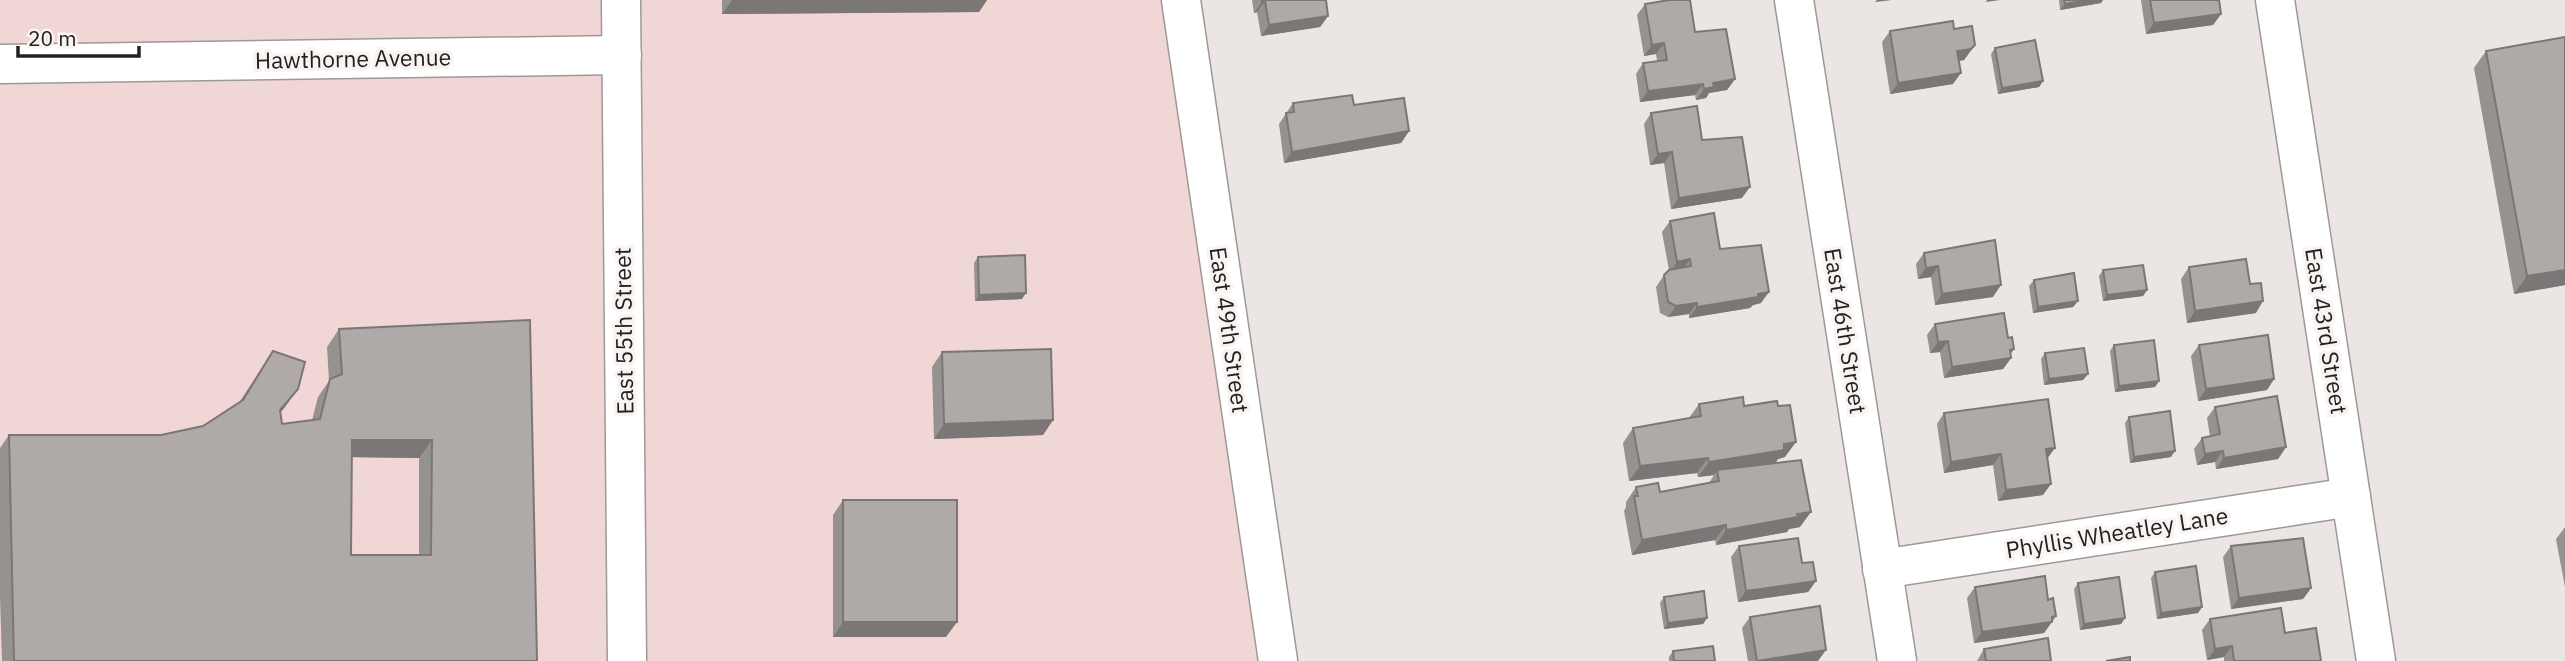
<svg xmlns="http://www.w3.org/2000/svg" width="2565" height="661" font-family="'IBM Plex Sans',sans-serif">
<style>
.commercial{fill:#f1d6d6}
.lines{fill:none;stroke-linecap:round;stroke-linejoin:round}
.minor-casing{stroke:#9e9997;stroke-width:41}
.primary-casing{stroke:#9e9997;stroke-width:41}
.minor{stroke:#fff;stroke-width:38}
.primary{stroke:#fff;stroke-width:38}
.wall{fill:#969290;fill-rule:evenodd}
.shaded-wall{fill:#7a7776}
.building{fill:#afaaa8;stroke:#7a7776;stroke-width:2;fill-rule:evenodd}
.labels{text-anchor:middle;stroke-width:7;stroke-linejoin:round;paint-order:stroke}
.street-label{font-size:23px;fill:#242221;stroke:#f9f3f1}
</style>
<rect width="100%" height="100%" fill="#ebe6e4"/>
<polygon class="commercial" points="0,0 1181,0 1278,661 0,661"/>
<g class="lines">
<defs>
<g id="minor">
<polyline points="1181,0 1278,661"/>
<polyline points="1794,0 1897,661"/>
<polyline points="2275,0 2376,661"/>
<polyline points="0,64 622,55"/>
<polyline points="1882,569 2351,497"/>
</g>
<polyline id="primary" points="621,0 627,661"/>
</defs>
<use href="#minor" class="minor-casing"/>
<use href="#primary" class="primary-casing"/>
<use href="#minor" class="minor"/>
<use href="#primary" class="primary"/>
</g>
<g class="wall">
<polygon points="722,0 987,0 979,12 722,14"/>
<polygon points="1252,0 1326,0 1328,16 1320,27 1261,36 1257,12 1254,13"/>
<polygon points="2059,0 2103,0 2101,3 2060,10"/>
<polygon points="2141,0 2219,0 2221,14 2213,25 2146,34"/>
<polygon points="1645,4 1695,32 1735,79 1727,90 1709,93 1706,98 1696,100 1695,95 1640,102 1636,74 1643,63 1657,61 1656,54 1644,56 1637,15"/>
<polygon points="1954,29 1975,45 1964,60 1959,61 1953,84 1890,94 1882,42 1890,31"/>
<polygon points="1995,48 2043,81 2039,87 1998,94 1991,54"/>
<polygon points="2486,51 2565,285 2514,294 2474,68"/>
<polygon points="1293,103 1354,105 1409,131 1401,143 1284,163 1279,124"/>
<polygon points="1651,113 1702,140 1742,198 1671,209 1664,163 1650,165 1644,124"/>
<polygon points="1670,221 1720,249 1761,303 1753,305 1750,308 1689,318 1689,314 1668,317 1660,313 1656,287 1664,275 1669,270 1662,232"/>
<polygon points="1924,253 1993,297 1935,305 1931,277 1918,279 1916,264"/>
<polygon points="978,257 1022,299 975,301 974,263"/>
<polygon points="2189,267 2250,284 2256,313 2187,323 2181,279"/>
<polygon points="2103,270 2147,290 2143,296 2103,301 2099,276"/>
<polygon points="2034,280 2078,301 2073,307 2033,313 2029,286"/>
<path d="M530 320 537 661H2L0 596V448L9 435H161L203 426 240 401 273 351 285 407 280 413 282 424 312 420 318 397 329 381 327 347 339 329ZM352 457 419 458V555H351Z"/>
<polygon points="1935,324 2010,354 2011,358 2003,369 1944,378 1940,352 1930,353 1927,335"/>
<polygon points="2114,345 2159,381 2155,387 2115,392 2110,351"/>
<polygon points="2199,345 2274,379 2267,390 2198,401 2191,356"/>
<polygon points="942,352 1053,420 1043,435 934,439 932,367"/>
<polygon points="2045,353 2088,374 2083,380 2044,385 2041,359"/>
<polygon points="1699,404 1744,406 1785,457 1778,459 1775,463 1800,527 1789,529 1787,532 1716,545 1715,540 1632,555 1624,511 1626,507 1626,502 1636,487 1660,492 1709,483 1714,475 1698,477 1697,473 1629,481 1623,443 1633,428 1689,418"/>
<polygon points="2215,407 2286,447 2278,459 2216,469 2215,462 2197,465 2194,449 2202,438 2210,436 2207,418"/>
<polygon points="1944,413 2047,459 2043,495 1998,501 1993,465 1944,473 1937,424"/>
<polygon points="2129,417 2171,457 2130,463 2125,423"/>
<polygon points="843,500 946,637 833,637 833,515"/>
<polygon points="2565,527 2565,587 2556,539"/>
<polygon points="1739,546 1802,563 1816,581 1808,592 1738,602 1731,557"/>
<polygon points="2231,546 2311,588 2303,599 2231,609 2223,557"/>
<polygon points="2155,572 2202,607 2198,613 2157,619 2151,578"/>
<polygon points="2078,583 2125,618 2121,624 2080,630 2074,589"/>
<polygon points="1975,587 2048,600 2056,616 2044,633 1974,643 1967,598"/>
<polygon points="1664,597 1707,618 1703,624 1664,629 1660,603"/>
<polygon points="1750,617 1818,661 1748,661 1742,628"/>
<polygon points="2210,619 2285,633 2321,661 2224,661 2224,657 2207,660 2202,630"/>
<polygon points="1984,649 2051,661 1977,661"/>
<polygon points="1673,651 1715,661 1669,661 1669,657"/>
</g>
<g class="shaded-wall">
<polygon points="732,0 987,0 979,12 722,14"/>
<polygon points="1877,0 1892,0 1875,2"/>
<polygon points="1987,0 2000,0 1986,2"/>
<polygon points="2087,0 2103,0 2101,3 2060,10 2065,4"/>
<polygon points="1265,1 1257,12 1254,13 1262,2"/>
<polygon points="2221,14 2213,25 2146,34 2154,23"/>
<polygon points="1328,16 1320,27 1261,36 1269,25"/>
<polygon points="1664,43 1656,54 1644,56 1652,45"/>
<polygon points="1975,45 1964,60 1950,62 1957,51"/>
<polygon points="1961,73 1953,84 1890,94 1898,83"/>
<polygon points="1735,79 1727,90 1709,93 1706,98 1696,100 1704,89 1713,83"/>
<polygon points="2043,81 2039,87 1998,94 2002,88"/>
<polygon points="1703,84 1695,95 1640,102 1648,91"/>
<polygon points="1409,131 1401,143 1284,163 1292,152"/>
<polygon points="1672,152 1664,163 1650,165 1658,154"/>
<polygon points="1750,187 1742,198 1671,209 1679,198"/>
<polygon points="1690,259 1682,271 1669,273 1677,262"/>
<polygon points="1938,266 1931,277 1918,279 1926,268"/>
<polygon points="2565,270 2565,285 2514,294 2527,276"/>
<polygon points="2001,285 1993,297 1935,305 1942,294"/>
<polygon points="2147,290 2143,296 2103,301 2107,295"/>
<polygon points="1769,292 1761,303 1753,305 1750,308 1689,318 1697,307"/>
<polygon points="1026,293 1022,299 975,301 979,295"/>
<polygon points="2078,301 2073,307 2033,313 2038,307"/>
<polygon points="2263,301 2256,313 2187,323 2195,311"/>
<polygon points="1697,303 1689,314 1668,317 1676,306"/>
<polygon points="1948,341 1940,352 1930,353 1938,342"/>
<polygon points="2014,349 2007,359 2011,358 2003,369 1944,378 1952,367"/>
<polygon points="2088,374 2083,380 2044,385 2049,379"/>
<polygon points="2274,379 2267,390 2198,401 2206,389"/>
<polygon points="2159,381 2155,387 2115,392 2119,386"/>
<polygon points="298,389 285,407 267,428 280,410"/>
<polygon points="1053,420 1043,435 934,439 944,424"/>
<polygon points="352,440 432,440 419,458 340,457"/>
<polygon points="1796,442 1785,457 1778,459 1774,465 1717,470 1714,475 1698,477 1709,462"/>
<polygon points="2286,447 2278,459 2216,469 2224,458"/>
<polygon points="2055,448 2047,459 2046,449"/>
<polygon points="2175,451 2171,457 2130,463 2134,457"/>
<polygon points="2223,451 2215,462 2197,465 2205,454"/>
<polygon points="2001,454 1993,465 1944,473 1951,462"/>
<polygon points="1708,458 1697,473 1629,481 1640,466"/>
<polygon points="2051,484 2043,495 1998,501 2006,490"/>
<polygon points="1811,512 1800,527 1789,529 1787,532 1716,545 1726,530"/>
<polygon points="1726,525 1715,540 1632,555 1642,540"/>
<polygon points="1816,581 1808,592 1738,602 1746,591"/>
<polygon points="2311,588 2303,599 2231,609 2239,598"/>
<polygon points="2202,607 2198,613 2157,619 2161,613"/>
<polygon points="2056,616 2044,633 1974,643 1982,632"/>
<polygon points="1707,618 1703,624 1664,629 1668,623"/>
<polygon points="2125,618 2121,624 2080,630 2084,624"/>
<polygon points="843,622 957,622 946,637 833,637"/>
<polygon points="2232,646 2224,657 2207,660 2215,649"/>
<polygon points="1826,650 1818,661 1761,661"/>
</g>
<g class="building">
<polygon points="1262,0 1326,0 1328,16 1269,25 1265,1 1262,2"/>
<polygon points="1669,0 1690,0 1695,32 1726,29 1735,79 1713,83 1714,87 1704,89 1703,84 1648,91 1643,63 1667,60 1664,43 1652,45 1645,4"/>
<polygon points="2064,0 2087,0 2065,4"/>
<polygon points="2150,0 2219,0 2221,14 2154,23"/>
<polygon points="1953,21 1954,29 1972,26 1975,45 1971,49 1957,51 1961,73 1898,83 1890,31"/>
<polygon points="2565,37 2565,270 2527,276 2486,51"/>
<polygon points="2035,40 2043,81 2002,88 1995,48"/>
<polygon points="1352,95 1354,105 1404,98 1409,131 1292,152 1286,113 1294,112 1293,103"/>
<polygon points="1697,106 1702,140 1742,137 1750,187 1679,198 1672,152 1658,154 1651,113"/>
<polygon points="1714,213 1720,249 1761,245 1769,292 1758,294 1758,297 1697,307 1697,303 1676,306 1668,302 1664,275 1669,270 1691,266 1690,259 1677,262 1670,221"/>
<polygon points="1995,240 2001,285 1942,294 1938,266 1926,268 1924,253"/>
<polygon points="1025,255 1026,293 979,295 978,257"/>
<polygon points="2246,259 2250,284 2261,283 2263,301 2195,311 2189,267"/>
<polygon points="2143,265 2147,290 2107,295 2103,270"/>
<polygon points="2074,273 2078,301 2038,307 2034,280"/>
<polygon points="2004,313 2008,338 2012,337 2014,349 2010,350 2011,358 1952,367 1948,341 1938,342 1935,324"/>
<path d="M530 320 537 661H14L9 435H161L203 426 243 400 273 351 305 362 298 389 280 410 282 424 320 419 330 379 342 374 339 329ZM352 440H432L431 555H351Z"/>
<polygon points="2268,335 2274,379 2206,389 2199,345"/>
<polygon points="2154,340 2159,381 2119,386 2114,345"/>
<polygon points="2084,348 2088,374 2049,379 2045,353"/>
<polygon points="1051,349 1053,420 944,424 942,352"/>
<polygon points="2277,396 2286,447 2224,458 2223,451 2205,454 2202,438 2220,434 2215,407"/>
<polygon points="1743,397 1744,406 1777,401 1778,406 1790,405 1796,442 1784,444 1784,450 1709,462 1708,458 1640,466 1633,428 1701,416 1699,404"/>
<polygon points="2048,399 2055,448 2046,449 2051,484 2006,490 2001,454 1951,462 1944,413"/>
<polygon points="2170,411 2175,451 2134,457 2129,417"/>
<polygon points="1801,460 1811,512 1797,514 1798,517 1726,530 1726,525 1642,540 1634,496 1638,496 1636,487 1658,483 1660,492 1719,481 1717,470"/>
<rect x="843" y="500" width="114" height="122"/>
<polygon points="1798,538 1802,563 1813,562 1816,581 1746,591 1739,546"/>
<polygon points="2303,538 2311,588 2239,598 2231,546"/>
<polygon points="2196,566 2202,607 2161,613 2155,572"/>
<polygon points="2045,576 2048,600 2053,598 2056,616 2052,617 2052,622 1982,632 1975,587"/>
<polygon points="2119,577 2125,618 2084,624 2078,583"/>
<polygon points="1704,591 1707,618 1668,623 1664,597"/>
<polygon points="1820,606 1826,650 1757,661 1750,617"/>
<polygon points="2281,608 2285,633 2316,628 2321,661 2234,661 2232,646 2215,649 2210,619"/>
<polygon points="2048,638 2051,661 1986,661 1984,649"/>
<polygon points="1713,646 1715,661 1674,661 1673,651"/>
<polygon points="2130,657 2130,661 2106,661"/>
</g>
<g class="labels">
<g class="street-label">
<text transform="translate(353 59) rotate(-1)" y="8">Hawthorne Avenue</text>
<text transform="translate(1229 330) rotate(82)" y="8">East 49th Street</text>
<text transform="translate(624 331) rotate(-91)" y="8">East 55th Street</text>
<text transform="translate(1845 331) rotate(81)" y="8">East 46th Street</text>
<text transform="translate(2326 331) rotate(81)" y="8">East 43rd Street</text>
<text transform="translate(2117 533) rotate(-9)" y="8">Phyllis Wheatley Lane</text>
</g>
</g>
<path d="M18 46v10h121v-10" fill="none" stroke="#242221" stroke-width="3.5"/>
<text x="28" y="46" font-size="21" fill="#242221" stroke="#f9f3f1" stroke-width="5" paint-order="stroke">20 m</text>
</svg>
